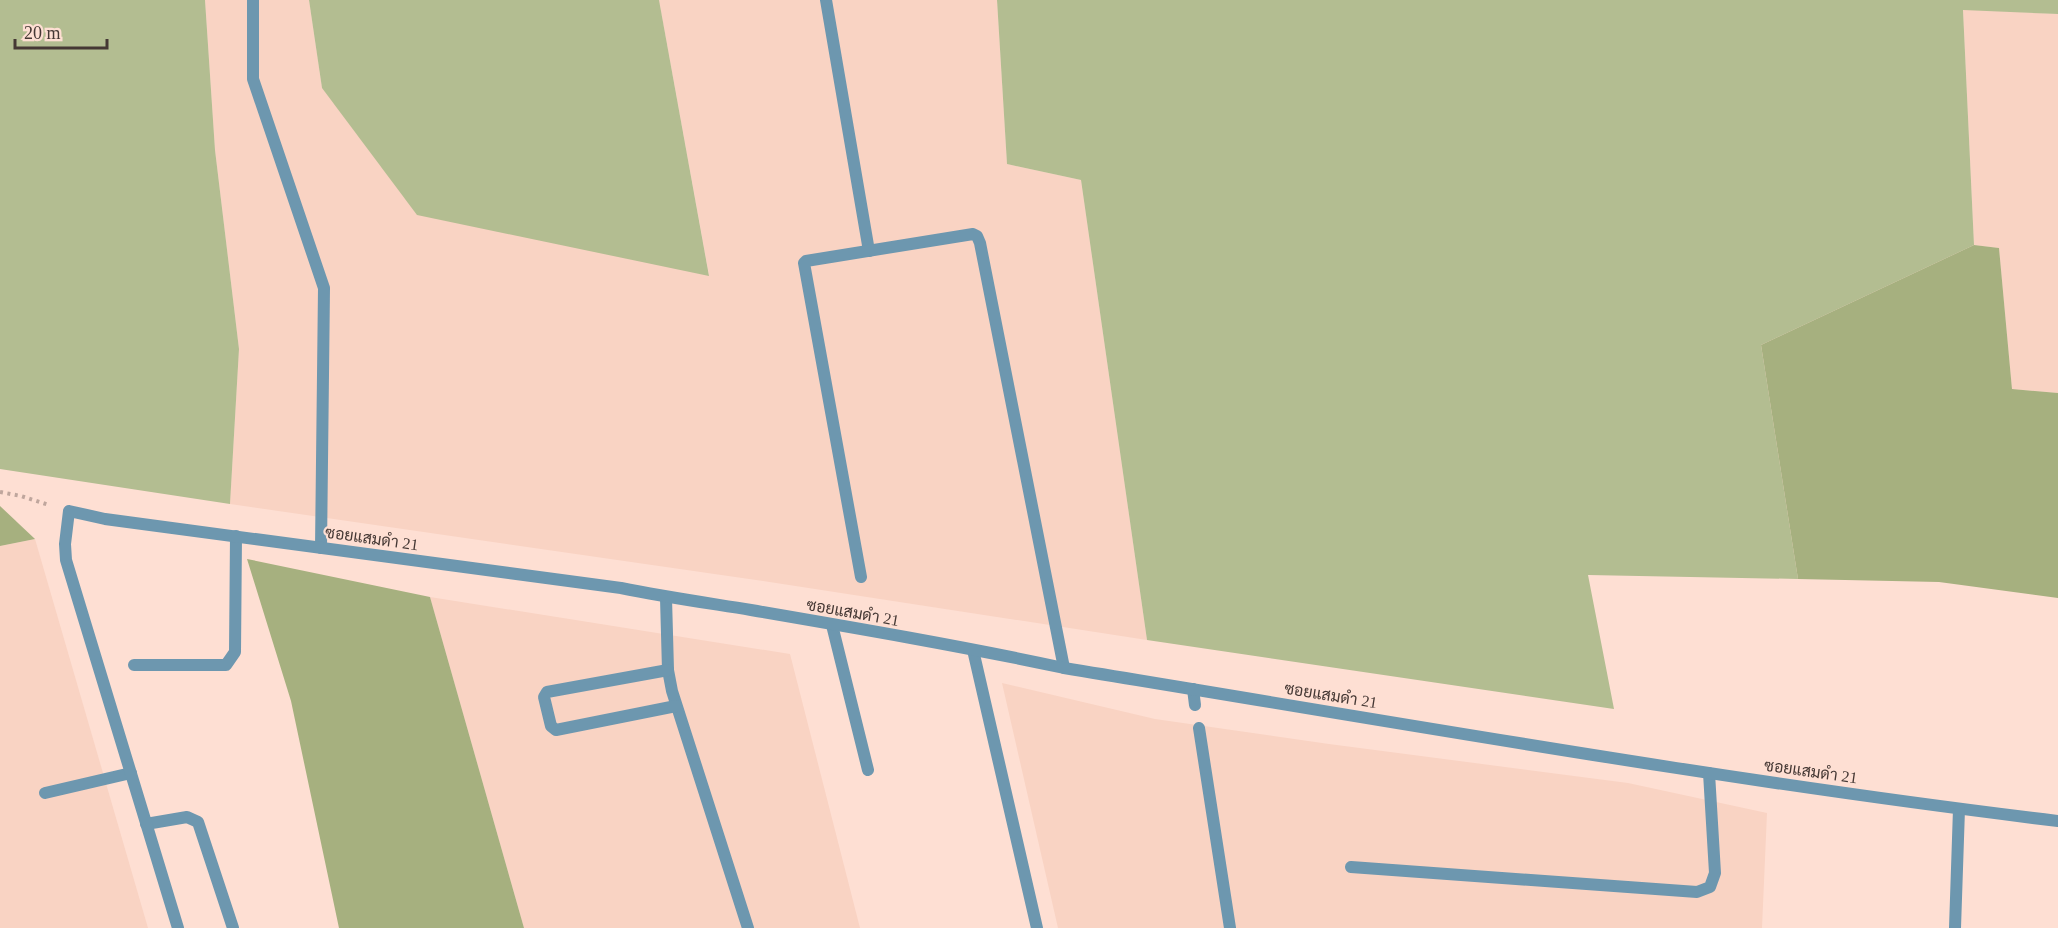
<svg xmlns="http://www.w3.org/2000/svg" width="2058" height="928" font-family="'Times New Roman',Sarabun,serif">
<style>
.built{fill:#f9d3c3}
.green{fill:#b3bd91}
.forest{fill:#a6b07f}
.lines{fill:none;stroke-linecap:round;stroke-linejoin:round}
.path{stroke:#bfa69d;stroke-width:4;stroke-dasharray:3 4.5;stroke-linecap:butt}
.lane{stroke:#6d97af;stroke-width:12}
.street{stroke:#6d97af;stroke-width:12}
.labels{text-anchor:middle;stroke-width:4.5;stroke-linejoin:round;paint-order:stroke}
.street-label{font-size:16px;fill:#453834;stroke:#fedfd3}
</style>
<rect width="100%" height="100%" fill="#fedfd3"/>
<g class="built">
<polygon points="205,0 309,0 322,88 709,275 659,0 997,0 1007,164 1081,180 1147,640 763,581 230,504 239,349 215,150"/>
<polygon points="1963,9 2058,14 2058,393 2012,389 1999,248 1974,245"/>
<polygon points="35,539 148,928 0,928 0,546"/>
<polygon points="430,597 790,654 860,928 524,928"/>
<polygon points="1002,683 1155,719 1329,744 1628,783 1767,813 1762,928 1058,928"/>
</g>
<g class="green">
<polygon points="0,0 205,0 215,150 239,349 230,504 0,469"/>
<polygon points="309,0 659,0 709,276 417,215 322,88"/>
<polygon points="997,0 2058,0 2058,14 1963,10 1974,245 1761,345 1798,579 1588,575 1614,709 1147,640 1081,180 1007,164"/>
</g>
<g class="forest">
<polygon points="1974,245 1999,248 2012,389 2058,393 2058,598 1939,582 1798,579 1761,345"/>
<polygon points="0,506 35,539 0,546"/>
<polygon points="247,559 430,597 524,928 339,928 291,701"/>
</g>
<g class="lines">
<polyline class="path" points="0,492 21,496 49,505"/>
<g class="lane">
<polyline points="253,0 253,79 324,288 321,548"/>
<polyline points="826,0 869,251"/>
<polyline points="861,577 804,263 806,261 973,234 977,236 980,243 1064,668"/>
<polyline points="666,598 668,670 672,691 748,928"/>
<polyline points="832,625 868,770"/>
<polyline points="134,665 226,665 235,652 236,536"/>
<polyline points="668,670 547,692 544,697 551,726 556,730 676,706"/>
<polyline points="1193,689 1195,705"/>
<polyline points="1199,728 1230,928"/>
<polyline points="45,793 131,773"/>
<polyline points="146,824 187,817 198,822 233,928"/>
<polyline points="1351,867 1697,892 1710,887 1715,873 1709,773"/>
</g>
<g class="street">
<polyline points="973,650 1037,928"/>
<path d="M178 928 66 560 65 544 69 511 105 519 621 588C665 597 708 603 751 610 856 628 961 646 1064 668 1395 722 1725 781 2058 821"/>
<polyline points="1955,928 1959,809"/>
</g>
</g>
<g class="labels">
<g class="street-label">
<text transform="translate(372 538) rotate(8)" y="6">ซอยแสมดำ 21</text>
<text transform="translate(853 612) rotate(10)" y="6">ซอยแสมดำ 21</text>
<text transform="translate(1331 695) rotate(9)" y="6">ซอยแสมดำ 21</text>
<text transform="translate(1811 771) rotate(8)" y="6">ซอยแสมดำ 21</text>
</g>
</g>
<path d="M15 39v9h92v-9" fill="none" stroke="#453834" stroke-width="3"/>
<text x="24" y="39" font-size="18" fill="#453834" stroke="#fedfd3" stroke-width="4.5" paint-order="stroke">20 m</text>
</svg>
